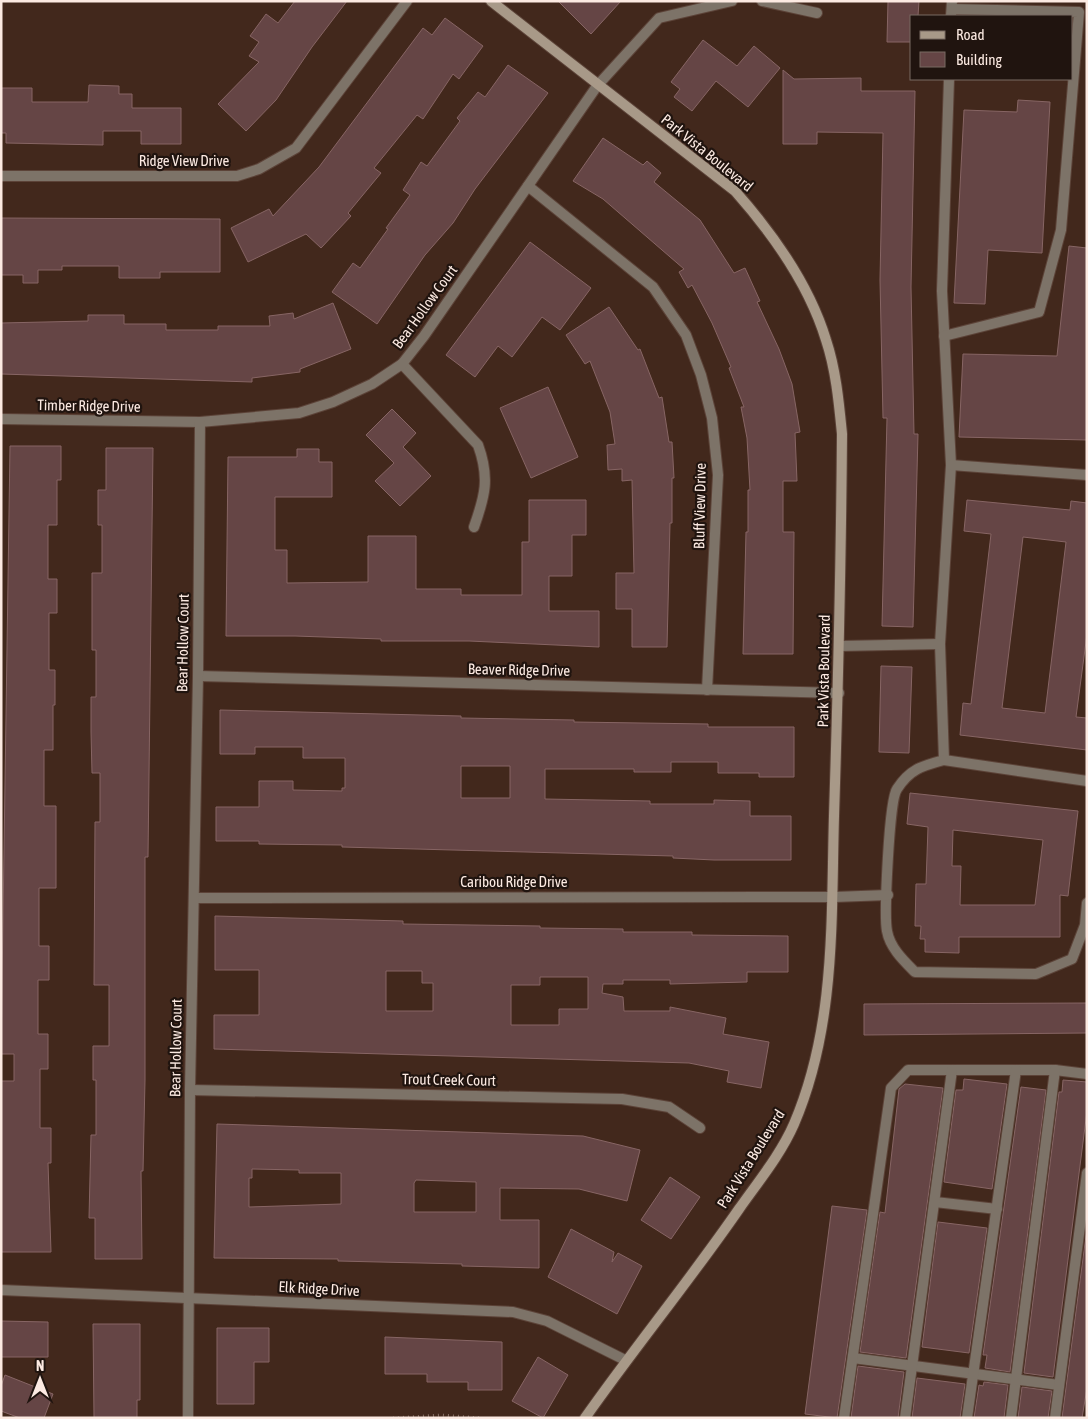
<svg xmlns="http://www.w3.org/2000/svg" width="1088" height="1419" font-family="'Asap Condensed',sans-serif">
<style>
.building{fill:#654545;stroke:#876564;fill-rule:evenodd}
.lines{fill:none;stroke-linecap:round;stroke-linejoin:round}
.lane-casing{stroke:#5c4338;stroke-width:12}
.street-casing{stroke:#5c4338;stroke-width:12}
.secondary-casing{stroke:#5c4338;stroke-width:12}
.path{stroke:#897267;stroke-width:3;stroke-dasharray:1 4;stroke-linecap:butt}
.lane{stroke:#7d7368;stroke-width:10}
.street{stroke:#7d7368;stroke-width:10}
.secondary{stroke:#a89988;stroke-width:10}
.labels{text-anchor:middle;stroke-width:4.5;stroke-linejoin:round;paint-order:stroke}
.street-label{font-size:15px;fill:#fceae2;stroke:#20140f}
</style>
<rect width="100%" height="100%" fill="#42281c"/>
<g class="building">
<polygon points="295,1 347,1 312,47 276,100 246,131 218,104 259,62 249,56 259,42 250,36 266,14 278,23"/>
<polygon points="558,1 621,1 591,34"/>
<polygon points="888,1 919,1 918,16 912,16 912,42 887,42"/>
<polygon points="445,18 483,46 459,79 453,74 423,119 417,115 374,168 381,173 348,213 351,216 321,248 306,234 248,262 231,228 269,209 273,216 319,167 423,28 432,35"/>
<polygon points="703,40 737,66 754,46 780,68 748,107 716,81 692,111 674,97 680,89 671,82"/>
<polygon points="508,65 548,93 475,189 453,223 425,255 377,324 332,292 353,263 360,268 388,229 386,228 410,195 403,190 421,162 427,166 460,121 457,118 478,92 485,97"/>
<polygon points="783,70 794,79 861,78 861,91 915,91 911,287 914,434 918,434 913,627 882,626 887,418 883,418 880,280 883,133 817,132 817,144 783,144"/>
<polygon points="89,85 119,86 119,94 132,94 132,108 181,108 181,144 141,144 141,131 103,131 103,145 6,143 6,133 1,133 1,88 32,88 32,102 88,102"/>
<polygon points="1018,100 1050,102 1042,253 988,250 985,304 954,303 964,110 1017,112"/>
<polygon points="603,138 643,165 647,161 661,173 654,182 700,220 734,273 745,268 760,301 757,302 779,349 792,384 800,432 795,433 797,481 783,481 783,532 794,532 793,654 743,654 746,532 748,532 748,490 750,490 747,438 741,407 744,407 729,368 731,367 712,323 692,285 688,288 679,272 684,269 603,199 573,181"/>
<polygon points="1,218 220,219 220,272 160,272 160,278 119,278 119,266 62,266 62,270 38,270 38,283 23,283 23,275 1,275"/>
<polygon points="530,242 591,288 560,330 542,317 512,357 498,346 475,377 446,355"/>
<polygon points="1069,246 1087,248 1087,440 959,437 963,354 1057,356"/>
<polygon points="333,303 351,349 300,369 300,372 252,378 252,382 1,374 1,323 88,321 88,315 124,315 124,324 166,324 166,330 218,330 218,326 270,326 269,316 293,313 294,319"/>
<polygon points="609,307 638,350 640,349 659,398 662,397 669,442 672,442 674,478 672,478 672,523 670,523 667,647 632,647 632,609 616,609 616,573 634,573 632,480 622,481 622,469 608,470 607,445 615,444 610,412 590,361 585,364 566,335"/>
<polygon points="548,387 578,457 531,478 500,408"/>
<polygon points="392,409 416,433 403,447 431,476 400,506 375,481 394,463 366,435"/>
<polygon points="10,446 61,446 61,480 57,480 57,525 48,525 48,579 57,579 57,613 49,613 49,670 55,670 55,705 53,705 53,750 44,750 44,806 56,806 56,888 39,888 39,946 49,946 49,980 38,980 38,1034 48,1034 48,1069 40,1069 40,1128 51,1128 51,1163 48,1163 51,1252 1,1252 1,1081 14,1081 14,1054 1,1054"/>
<polygon points="106,448 153,448 148,857 145,857 145,1080 143,1171 141,1171 142,1259 95,1259 95,1218 89,1218 91,1135 96,1135 96,1080 93,1080 93,1046 109,1046 109,985 94,985 95,822 100,822 100,773 92,773 91,732 91,697 96,697 96,650 92,650 92,573 102,573 102,525 98,525 98,490 106,490"/>
<polygon points="297,449 319,449 319,462 332,462 332,497 275,497 275,550 287,550 287,583 368,582 368,536 416,536 416,589 461,589 461,595 522,595 522,542 529,542 529,500 586,500 586,535 572,535 572,576 549,576 549,611 599,611 599,647 469,641 381,641 381,639 295,636 226,636 228,457 297,457"/>
<path d="M967 500 1070 510 1071 501 1087 503V634L1076 717 1087 718V750L960 735 963 703 971 704 991 534 964 531ZM1023 537 1066 542 1045 713 1002 708Z"/>
<polygon points="881,666 912,667 909,753 879,752"/>
<path d="M220 710 461 716V718L574 720V722L708 724V727H794V777H759V773H718V762H671V772H634V769H545V799L650 801V804H714V800L750 801V816H791V860H714L673 858V856L342 847V845L259 844V841H216V807H259V781H293V790L342 791V788H345V758H303V747H255V754H220ZM461 766H510V798H461Z"/>
<path d="M910 793 1078 811 1068 896 1060 895V937H959V953L925 952V939H920L921 926H915L916 884H926L928 827 907 824ZM953 830 1043 840 1035 905H960L961 866H952Z"/>
<path d="M215 916 403 921V924L540 926V928L623 929V932H692V935L788 936V972H747V982L670 984V980H623V984H603L602 993 623 997 624 1011H670V1007L726 1018 723 1034 769 1042 761 1088 727 1082 729 1071 689 1063 214 1049V1015H259V970H215ZM386 971H422V983H433V1011H386ZM540 977H588V1009H559V1025H511V985H540Z"/>
<polygon points="1087,1003 1087,1033 864,1035 864,1004"/>
<polygon points="964,1079 1007,1084 992,1189 944,1182 956,1090 963,1090"/>
<polygon points="1063,1080 1087,1082 1087,1111 1053,1377 1024,1373 1059,1092 1062,1092"/>
<polygon points="905,1084 943,1088 906,1358 860,1352 880,1212 885,1213 899,1089"/>
<polygon points="1021,1087 1046,1090 1010,1372 985,1368 987,1355 983,1355"/>
<path d="M217 1124 583 1136 640 1150 627 1201 579 1189 500 1188V1220H539V1268L462 1266V1264L338 1261V1259L214 1258ZM252 1169 299 1170V1173H341V1204L249 1207V1178H252ZM416 1180 476 1182V1212H414V1183Z"/>
<polygon points="670,1177 700,1197 671,1239 641,1220"/>
<polygon points="832,1206 867,1210 837,1418 805,1414"/>
<polygon points="938,1222 987,1228 969,1353 922,1347"/>
<polygon points="1087,1228 1087,1388 1082,1418 1062,1418"/>
<polygon points="571,1229 614,1252 612,1262 618,1253 642,1266 617,1314 548,1277"/>
<polygon points="1,1321 48,1322 48,1357 1,1357"/>
<polygon points="93,1324 140,1324 140,1400 137,1400 137,1418 94,1418"/>
<polygon points="217,1328 269,1328 269,1362 254,1362 254,1404 217,1404"/>
<polygon points="385,1337 502,1342 502,1390 468,1390 468,1382 427,1382 427,1374 385,1374"/>
<polygon points="538,1357 568,1375 543,1418 512,1401"/>
<polygon points="858,1366 904,1372 898,1418 851,1418"/>
<polygon points="5,1375 53,1394 44,1418 20,1418 1,1411 1,1386"/>
<polygon points="917,1378 965,1384 960,1418 912,1418"/>
<polygon points="984,1382 1008,1385 1004,1418 974,1418 979,1385 983,1386"/>
<polygon points="1022,1387 1052,1391 1048,1418 1018,1418"/>
</g>
<g class="lines">
<defs>
<g id="lane">
<polyline points="951,16 952,1"/>
<path d="M949 79 942 291 951 465 940 644 944 760C922 766 910 769 897 789 889 800 884 916 887 931 890 948 904 961 915 972L1036 974 1072 959 1085 925 1087 903"/>
<polyline points="944,336 1039,312 1061,230 1079,12 952,9"/>
<polyline points="951,465 1087,475"/>
<polyline points="840,646 940,644"/>
<polyline points="944,760 1087,781"/>
<polyline points="834,897 888,895"/>
<polyline points="935,1202 997,1209"/>
<polyline points="853,1358 1059,1385"/>
<polyline points="844,1418 891,1088 908,1070 1055,1070 1087,1074"/>
<polyline points="905,1418 952,1070"/>
<polyline points="967,1418 1016,1070"/>
<polyline points="1011,1418 1055,1070"/>
<polyline points="1055,1418 1087,1173"/>
</g>
<g id="street">
<polyline points="762,1 817,13"/>
<polyline points="1,176 237,176 259,169 296,148 407,1"/>
<polyline points="528,186 653,287 686,335 701,375 712,418 718,475 707,690"/>
<path d="M402 364 478 445C490 478 485 496 474 527"/>
<polyline points="1,419 200,422 299,413 333,402 372,384 402,364 424,336 597,86 659,18 732,1"/>
<polyline points="198,676 839,693"/>
<polyline points="194,898 834,897"/>
<polyline points="190,1090 622,1099 669,1107 700,1128"/>
<polyline points="1,1290 513,1312 547,1321 625,1360"/>
<polyline points="188,1418 190,1090 198,676 200,422"/>
</g>
<path id="secondary" d="M491 1 735 191C774 235 809 284 826 340 836 370 839 403 842 434 841 562 838 689 834 816 831 921 836 1026 794 1124 781 1154 758 1182 739 1209 690 1280 635 1347 585 1418"/>
</defs>
<use href="#lane" class="lane-casing"/>
<use href="#street" class="street-casing"/>
<use href="#secondary" class="secondary-casing"/>
<polyline class="path" points="393,1418 441,1415 481,1418"/>
<use href="#lane" class="lane"/>
<use href="#street" class="street"/>
<use href="#secondary" class="secondary"/>
</g>
<g class="labels">
<g class="street-label">
<text transform="translate(707 153) rotate(39)" y="5">Park Vista Boulevard</text>
<text x="184" y="166">Ridge View Drive</text>
<text transform="translate(425 307) rotate(-54)" y="5">Bear Hollow Court</text>
<text transform="translate(89 406) rotate(1)" y="5">Timber Ridge Drive</text>
<text transform="translate(700 506) rotate(-89)" y="5">Bluff View Drive</text>
<text transform="translate(183 643) rotate(-89)" y="5">Bear Hollow Court</text>
<text transform="translate(519 670) rotate(1)" y="5">Beaver Ridge Drive</text>
<text transform="translate(824 671) rotate(-89)" y="5">Park Vista Boulevard</text>
<text x="514" y="887">Caribou Ridge Drive</text>
<text transform="translate(176 1048) rotate(-89)" y="5">Bear Hollow Court</text>
<text transform="translate(449 1080) rotate(1)" y="5">Trout Creek Court</text>
<text transform="translate(751 1159) rotate(-58)" y="5">Park Vista Boulevard</text>
<text transform="translate(319 1289) rotate(3)" y="5">Elk Ridge Drive</text>
</g>
</g>
<rect width="1088" height="1419" fill="none" stroke="#fceae2" stroke-width="5"/>
<rect x="910" y="15" width="162" height="65" fill="#20140f" stroke="#786a63"/>
<rect x="920" y="31" width="25" height="8" fill="#a89988" stroke="#786a63"/>
<text x="956" y="40" font-size="15" fill="#fceae2">Road</text>
<rect x="920" y="52" width="25" height="15" fill="#654545" stroke="#786a63"/>
<text x="956" y="65" font-size="15" fill="#fceae2">Building</text>
<g transform="translate(40 1379)" stroke="#20140f" stroke-width="4" paint-order="stroke">
<path d="M0-4L9 19L0 12L-9 19Z" fill="#fceae2"/>
<text y="-8" font-size="14" font-weight="bold" text-anchor="middle" fill="#fceae2">N</text>
</g>
</svg>
